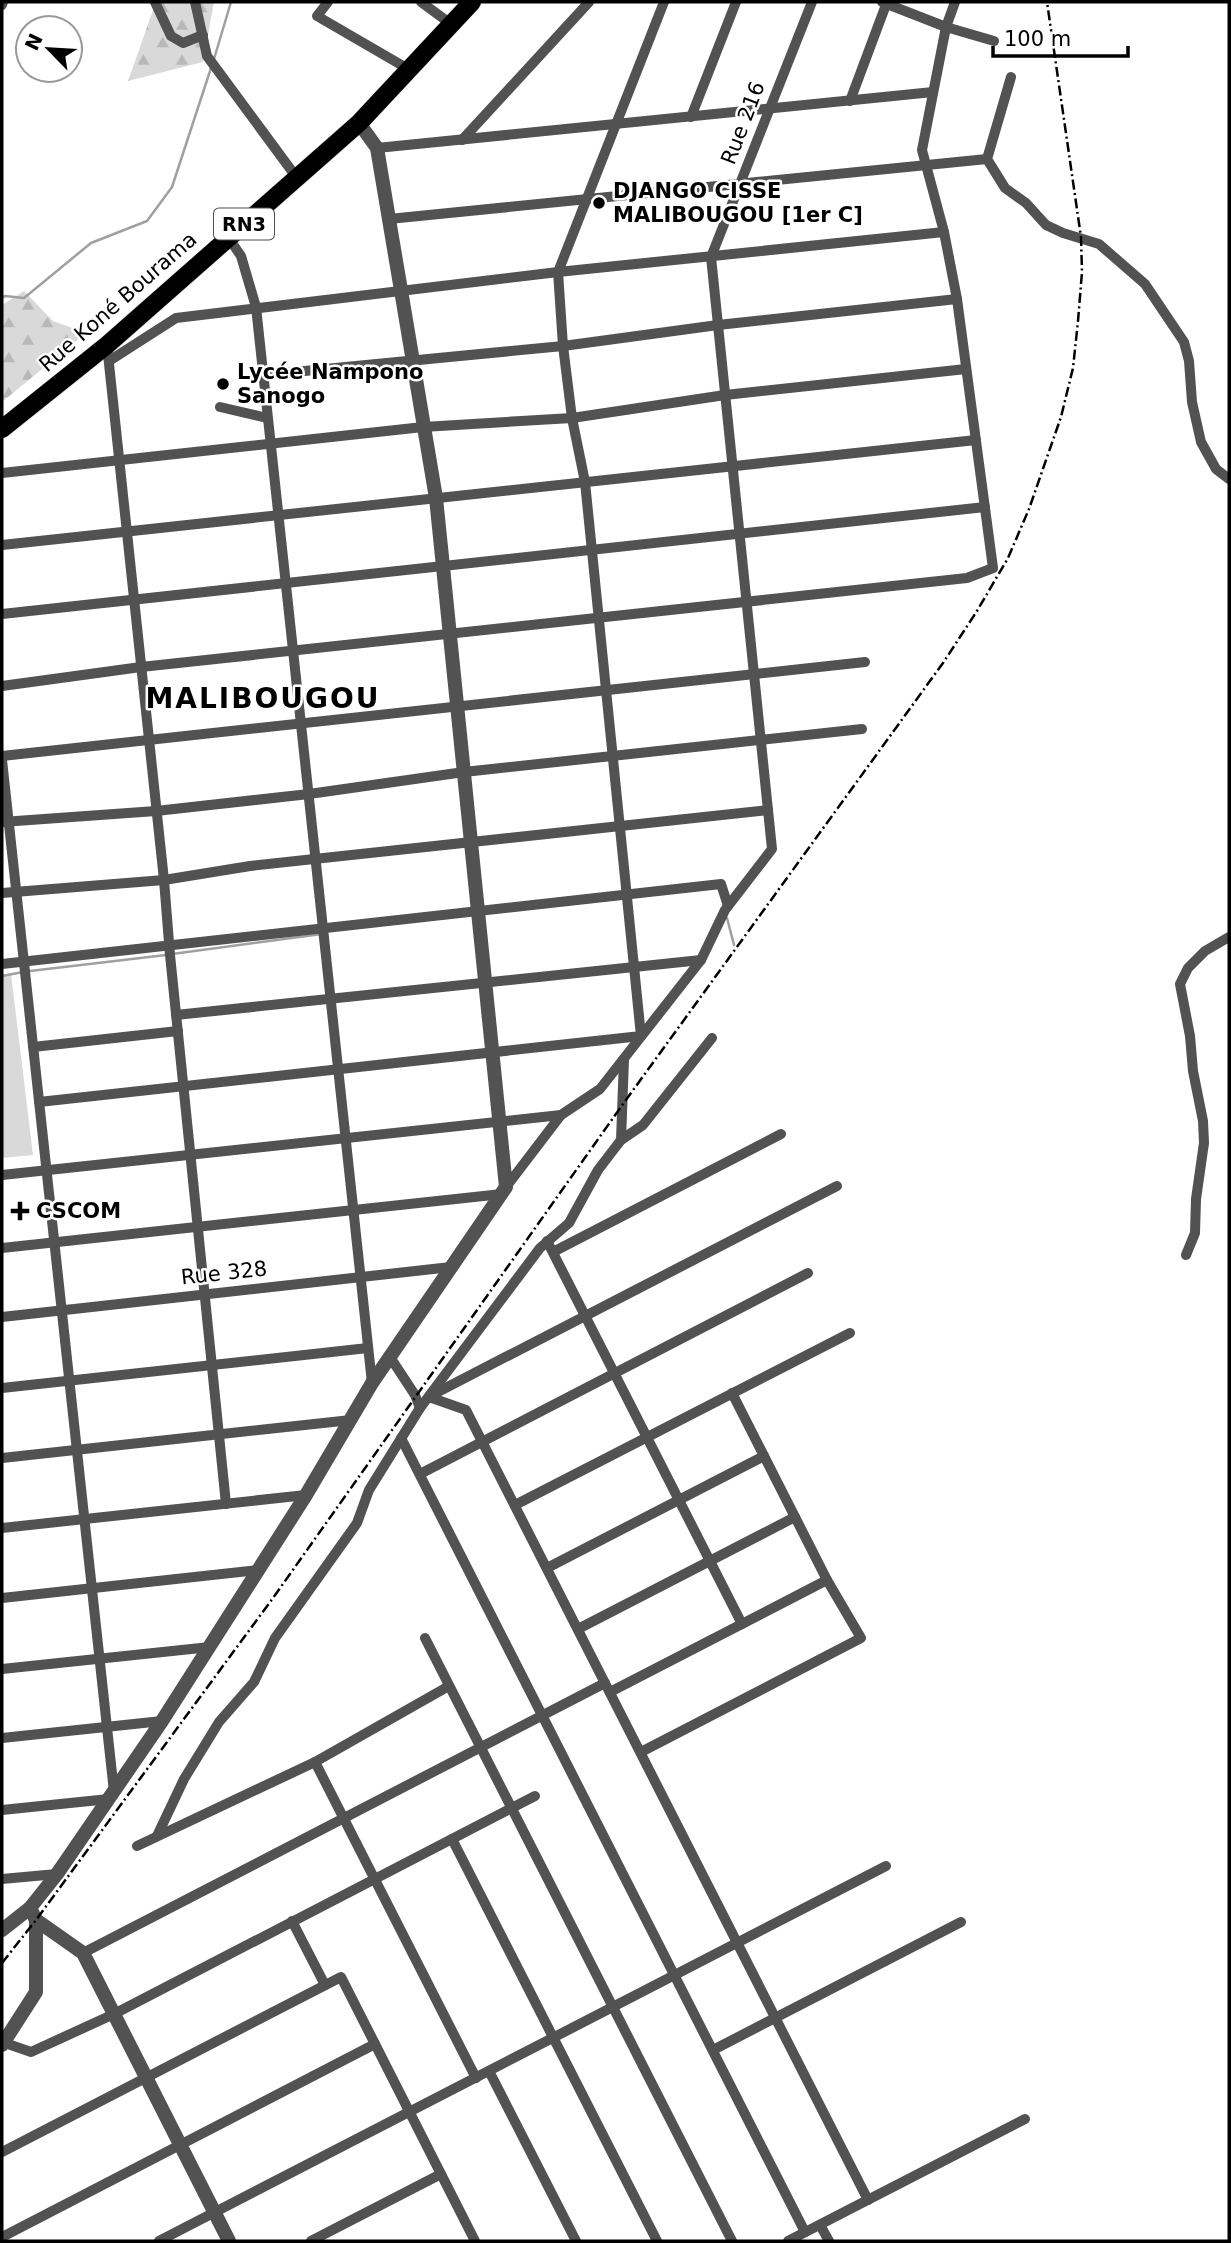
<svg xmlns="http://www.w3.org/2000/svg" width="1231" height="2243" font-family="'DejaVu Sans',sans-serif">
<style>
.forest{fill:url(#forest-firs)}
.green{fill:#d9d9d9}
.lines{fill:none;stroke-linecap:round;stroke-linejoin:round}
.stream{stroke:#a0a0a0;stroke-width:2.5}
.trunk-casing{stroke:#dbdbdb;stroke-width:19}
.minor{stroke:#525252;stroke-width:10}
.tertiary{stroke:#525252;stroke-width:14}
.trunk{stroke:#000;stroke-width:18}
.rail{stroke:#000;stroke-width:2.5;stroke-dasharray:10 3.5 2 3.5;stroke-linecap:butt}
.poi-dot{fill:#000;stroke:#fff;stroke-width:2.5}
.labels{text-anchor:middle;stroke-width:5;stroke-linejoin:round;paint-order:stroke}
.shield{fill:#fff;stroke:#4c4c4c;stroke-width:2}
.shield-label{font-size:19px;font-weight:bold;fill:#000}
.street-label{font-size:21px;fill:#000;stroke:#fff}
.poi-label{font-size:21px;font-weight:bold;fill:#000;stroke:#fff;text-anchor:start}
.district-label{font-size:28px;font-weight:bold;letter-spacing:2px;fill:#000;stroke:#fff}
</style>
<defs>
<pattern id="forest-firs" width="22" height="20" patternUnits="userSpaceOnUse" patternTransform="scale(1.75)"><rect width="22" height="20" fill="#d9d9d9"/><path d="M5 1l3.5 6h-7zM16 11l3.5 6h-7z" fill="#b8b8b8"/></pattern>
</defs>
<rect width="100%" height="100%" fill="#fff"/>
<g class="forest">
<polygon points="156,2 214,2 203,62 128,81"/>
<polygon points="24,291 53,321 86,333 2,402 2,305"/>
</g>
<polygon class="green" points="11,974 33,1155 2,1158 2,975"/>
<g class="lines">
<g class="stream">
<polyline points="214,59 231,2"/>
<polyline points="2,298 5,296 24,298 91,243 147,221 172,187 211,68"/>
<polyline points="727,918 734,945"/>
<polyline points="172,954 322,934"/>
<polyline points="30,971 166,955"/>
<polyline points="2,976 23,972"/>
</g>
<defs>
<polyline id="trunk" points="2,429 107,345 359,123 472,2"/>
</defs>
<use href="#trunk" class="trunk-casing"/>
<g class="minor">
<polyline points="155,2 171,36 183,43 203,35"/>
<polyline points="195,2 207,56 297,178"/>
<polyline points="328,2 317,16 410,70"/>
<polyline points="421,2 451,24"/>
<polyline points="882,2 946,27 994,41"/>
<polyline points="2,5 3,2"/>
<polyline points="1011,77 987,159 1005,188 1026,203 1046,225 1063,233 1099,244 1145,284 1184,342 1189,361 1192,402 1201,442 1216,469 1229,479"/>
<polyline points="850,101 887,2"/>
<polyline points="691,117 736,2"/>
<polyline points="462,140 589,2"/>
<polyline points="377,148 933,92"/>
<polyline points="389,219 987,159"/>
<polyline points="228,237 241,256 256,307 372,1383"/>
<polyline points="107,345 164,880 170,955 226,1504"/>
<polyline points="109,361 176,318 558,272 944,232"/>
<polyline points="263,375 563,346 718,325 957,299"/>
<polyline points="220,407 267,418"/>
<polyline points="2,473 423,427 572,418 725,395 966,369"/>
<polyline points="2,545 976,440"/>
<polyline points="2,614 985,507"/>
<polyline points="2,686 141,667 967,578 993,568 957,299 944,232 922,150 946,27 955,2"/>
<polyline points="2,756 865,662"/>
<polyline points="2,760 114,1792"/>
<polyline points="2,822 156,811 309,794 464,772 862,729"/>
<polyline points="2,893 164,880 250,866 768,810"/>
<polyline points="2,964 721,884 728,906"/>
<polyline points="176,1015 701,960"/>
<polyline points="33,1047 178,1031"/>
<polyline points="39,1102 641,1036 585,482 572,418 563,346 558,272 664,2"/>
<polyline points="621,1140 624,1059"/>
<polyline points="2,1175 561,1115"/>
<polyline points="506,1187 561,1115 600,1089 701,960 725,910 772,849 711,257 812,2"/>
<polyline points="547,1241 742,1624"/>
<polyline points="2,1248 502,1194"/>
<polyline points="553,1252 781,1134"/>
<polyline points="1186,1255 1195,1233 1196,1199 1204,1143 1203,1121 1193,1071 1190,1036 1180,984 1188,968 1205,951 1229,937"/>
<polyline points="2,1317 451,1267"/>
<polyline points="390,1357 415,1395 420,1408"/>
<polyline points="2,1388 368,1348"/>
<polyline points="432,1395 837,1186"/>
<polyline points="429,1397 466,1410 868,2200"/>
<polyline points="401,1438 805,2232"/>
<polyline points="2,1458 351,1420"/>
<polyline points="420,1474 808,1273"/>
<polyline points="515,1505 850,1333"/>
<polyline points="2,1528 306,1495"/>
<polyline points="547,1568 764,1456"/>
<polyline points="2,1598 258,1570"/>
<polyline points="578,1629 795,1517"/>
<polyline points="425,1638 732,2241"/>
<polyline points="2,1669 210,1647"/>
<polyline points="610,1692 827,1580"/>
<polyline points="2,1738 162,1721"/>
<polyline points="641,1752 861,1638 827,1580 732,1393"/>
<polyline points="315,1762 476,2078"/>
<polyline points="2,1810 109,1799"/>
<polyline points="157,1836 184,1779 219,1722 254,1682 275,1638 357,1523 369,1490 420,1408 540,1248 569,1223 598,1170 621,1140 643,1125 712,1038"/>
<polyline points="452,1839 657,2241"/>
<polyline points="137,1846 315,1762 449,1686"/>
<polyline points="2,1879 57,1874"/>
<polyline points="292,1921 325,1985"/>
<polyline points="83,1953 605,1683"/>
<polyline points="5,2043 31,2052 114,2014 535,1796"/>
<polyline points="713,2050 961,1922"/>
<polyline points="489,2071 576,2241"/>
<polyline points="2,2152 341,1977 475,2241"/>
<polyline points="820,2225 829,2241"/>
<polyline points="2,2237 375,2044"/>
<polyline points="159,2241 886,1866"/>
<polyline points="311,2241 441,2174"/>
<polyline points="788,2241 1025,2119"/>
</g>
<g class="tertiary">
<polyline points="30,1908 36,1920 83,1953 229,2241"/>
<polyline points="2,1930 30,1908 57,1874 162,1721 306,1495 372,1383 506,1187 436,498 377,148 359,123"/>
<polyline points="2,2045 36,1992 36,1920"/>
</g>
<use href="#trunk" class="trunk"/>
<polyline class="rail" points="2,1963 36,1920 273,1598 623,1104 943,663 977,611 1008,558 1029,509 1061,417 1073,368 1078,321 1082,272 1081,237 1047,2"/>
</g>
<g class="poi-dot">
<circle cx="599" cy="203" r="7"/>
<circle cx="223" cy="384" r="7"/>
<path d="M16.5 1200.5h7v7h7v7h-7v7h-7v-7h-7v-7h7z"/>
</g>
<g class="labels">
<rect class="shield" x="214" y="208.5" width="60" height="31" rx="5"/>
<g class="shield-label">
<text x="244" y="231">RN3</text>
</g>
<g class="street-label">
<text transform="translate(743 123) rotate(-69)" y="7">Rue 216</text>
<text transform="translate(118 302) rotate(-41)" y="7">Rue Koné Bourama</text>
<text transform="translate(224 1273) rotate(-6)" y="7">Rue 328</text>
</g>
<g class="poi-label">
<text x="613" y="198">DJANGO CISSE<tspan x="613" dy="24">MALIBOUGOU [1er C]</tspan></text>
<text x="237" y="379">Lycée Nampono<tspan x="237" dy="24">Sanogo</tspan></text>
<text x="36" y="1218">CSCOM</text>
</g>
<g class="district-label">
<text x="263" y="708">MALIBOUGOU</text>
</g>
</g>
<rect width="1231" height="2243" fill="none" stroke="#000000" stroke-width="7"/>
<g transform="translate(49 49) rotate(295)"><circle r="33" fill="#ffffff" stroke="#999999" stroke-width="2"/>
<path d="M0-5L12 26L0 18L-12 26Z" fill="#000000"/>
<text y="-10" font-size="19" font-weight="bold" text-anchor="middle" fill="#000000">N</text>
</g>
<path d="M993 46v10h135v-10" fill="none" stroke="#000000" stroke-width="3.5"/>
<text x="1004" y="46" font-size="21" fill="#000000" stroke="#ffffff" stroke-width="5" paint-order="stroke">100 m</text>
</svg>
